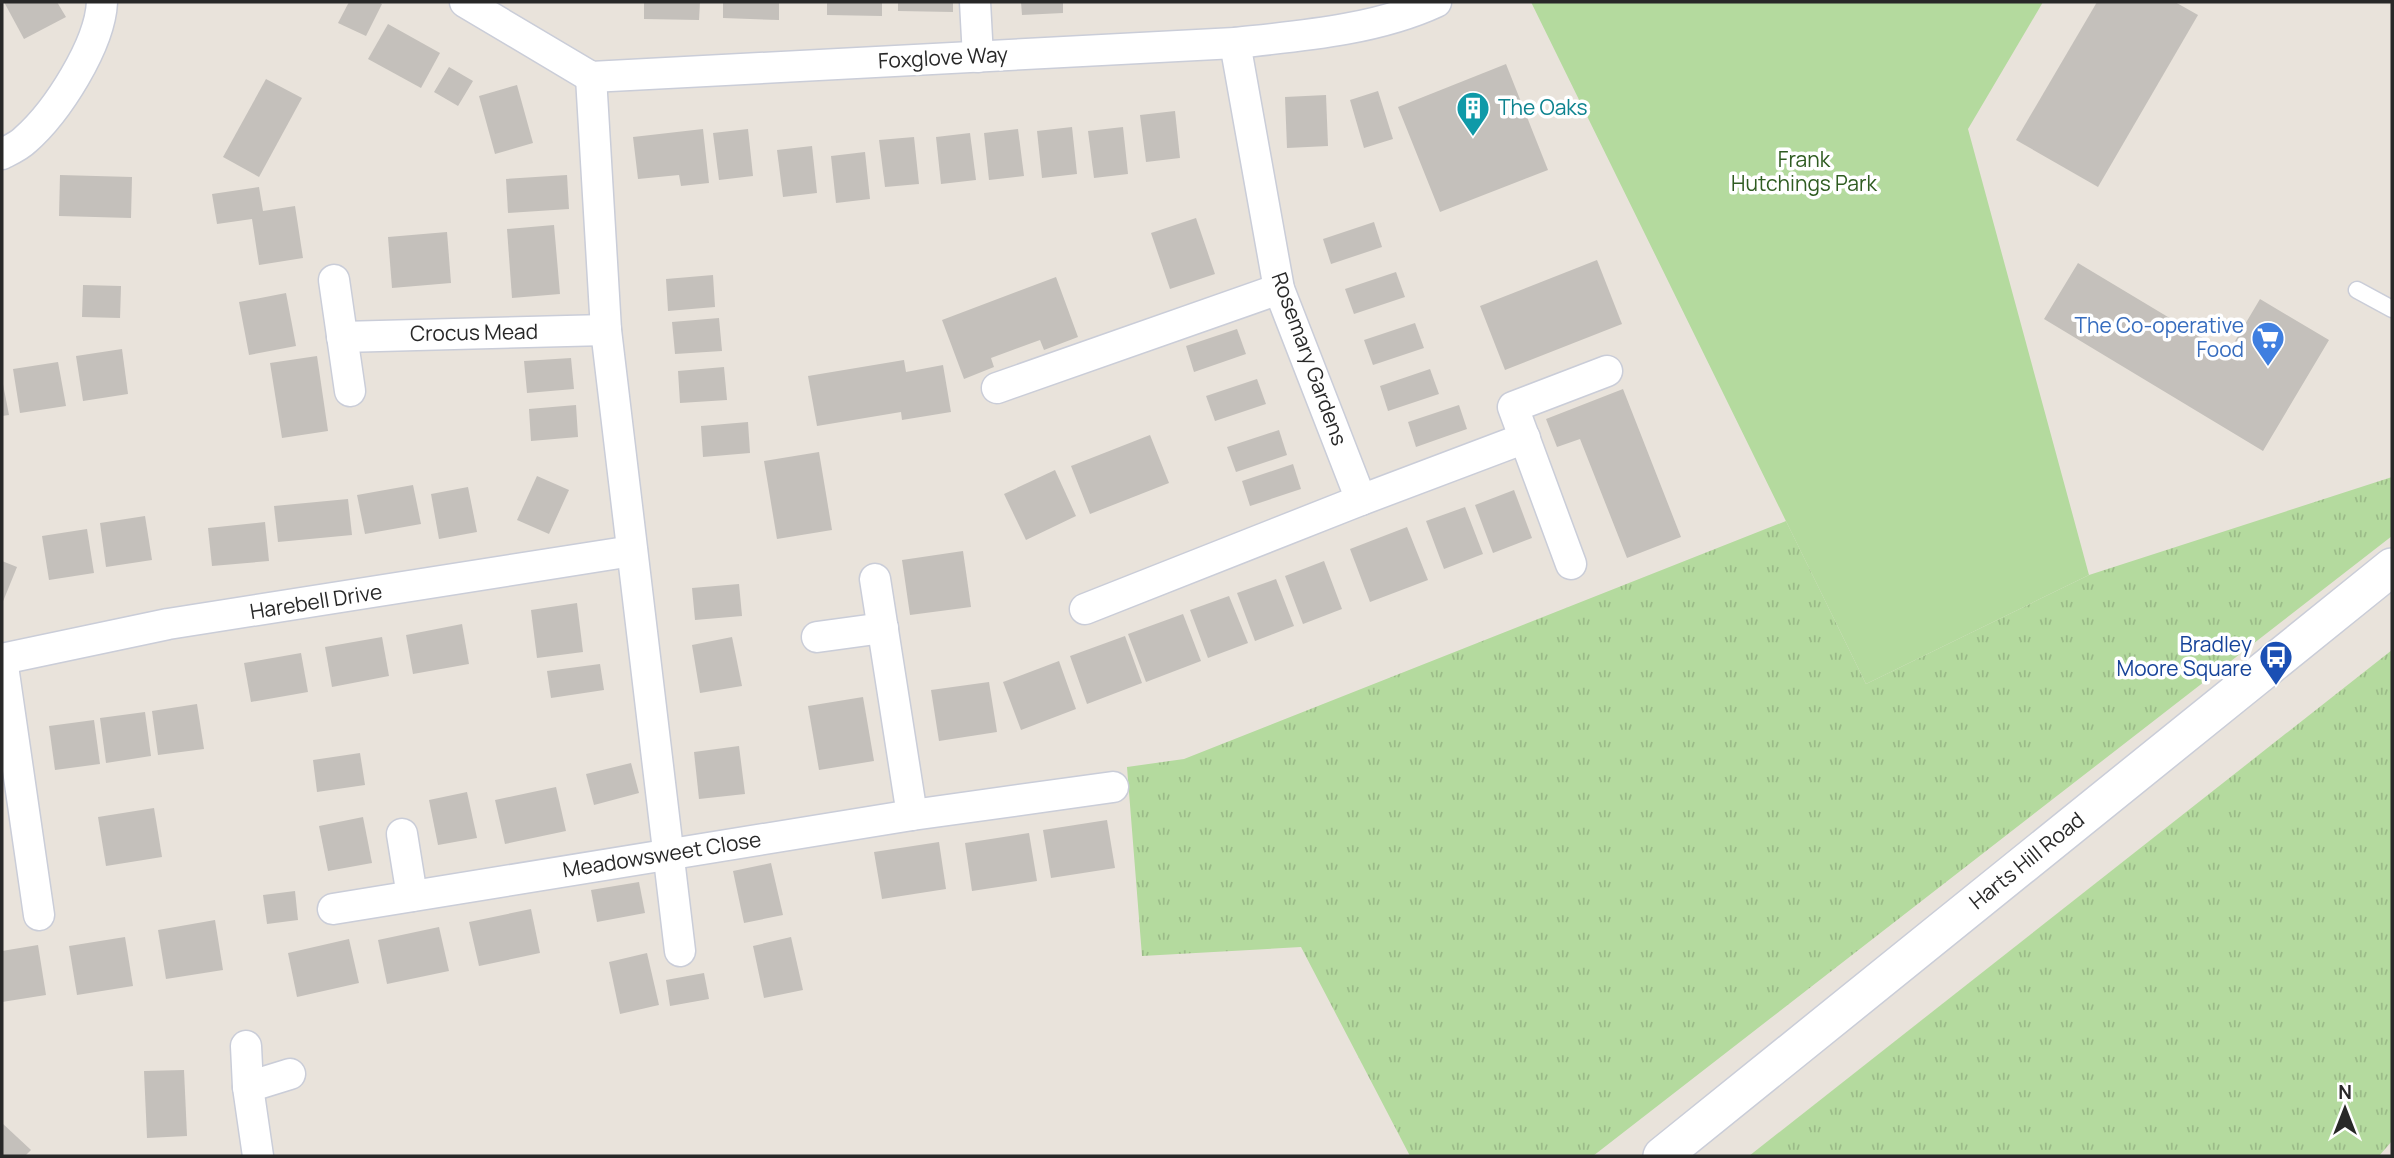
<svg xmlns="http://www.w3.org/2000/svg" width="2394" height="1158" font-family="Manrope,sans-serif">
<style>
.grass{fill:url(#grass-tufts)}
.park{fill:#b4da9e}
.building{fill:#c4c0bb}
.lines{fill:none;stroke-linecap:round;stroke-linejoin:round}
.service-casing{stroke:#cacdd8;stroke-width:19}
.minor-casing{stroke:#cacdd8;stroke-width:33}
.tertiary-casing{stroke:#cacdd8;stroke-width:40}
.service{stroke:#fff;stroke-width:16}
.minor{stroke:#fff;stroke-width:30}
.tertiary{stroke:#fff;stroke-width:37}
.labels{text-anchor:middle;stroke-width:7;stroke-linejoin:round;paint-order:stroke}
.street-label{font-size:21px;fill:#282828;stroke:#fff}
.culture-label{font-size:21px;fill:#0d838f;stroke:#fff;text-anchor:start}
.park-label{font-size:21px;fill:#2f5c21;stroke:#fff}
.shop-label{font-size:21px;fill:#366cbe;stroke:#fff;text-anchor:end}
.transit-label{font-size:21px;fill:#164399;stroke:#fff;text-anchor:end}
</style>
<defs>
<pattern id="grass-tufts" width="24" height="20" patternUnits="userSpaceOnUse" patternTransform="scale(1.75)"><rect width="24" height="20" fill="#b4da9e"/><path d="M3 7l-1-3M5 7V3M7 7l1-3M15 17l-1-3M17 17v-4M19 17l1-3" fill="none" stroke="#9bbb88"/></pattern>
</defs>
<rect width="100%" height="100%" fill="#e9e3db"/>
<g class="grass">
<polygon points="2392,477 2392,536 1593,1156 1410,1156 1301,947 1142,956 1127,767 1184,759 1786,521 1866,684 2089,575"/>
<polygon points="2392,650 2392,1141 2379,1156 1749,1156"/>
</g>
<polygon class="park" points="1531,2 2043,2 1968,129 2089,575 1866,684"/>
<g class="building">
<polygon points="4,2 57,2 66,17 24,39"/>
<polygon points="349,2 378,2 382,4 366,36 338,23"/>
<polygon points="644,2 700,2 699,20 644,19"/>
<polygon points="723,2 779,2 779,20 723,18"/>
<polygon points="827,2 882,2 882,16 827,15"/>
<polygon points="898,2 953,2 953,12 898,11"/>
<polygon points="1021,2 1063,2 1063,13 1022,15"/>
<polygon points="2097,2 2175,2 2198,15 2098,187 2016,140"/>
<polygon points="388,24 440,53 421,88 368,59"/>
<polygon points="1506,64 1548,170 1440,212 1398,107"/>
<polygon points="449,67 473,81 458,106 434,92"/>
<polygon points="266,79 302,98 259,177 223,157"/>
<polygon points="517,85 533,143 495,154 479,96"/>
<polygon points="1378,91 1393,139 1364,148 1350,100"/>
<polygon points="1326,95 1328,146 1287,148 1285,97"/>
<polygon points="1175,111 1180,158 1146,162 1140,115"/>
<polygon points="1072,127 1077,174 1042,178 1037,131"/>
<polygon points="1123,127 1128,174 1094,178 1088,131"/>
<polygon points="703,129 709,183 681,186 679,175 638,179 633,137"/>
<polygon points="748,129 753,176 719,180 713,133"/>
<polygon points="1018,129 1024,176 989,180 984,133"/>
<polygon points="970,133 976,180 941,184 936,137"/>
<polygon points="914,137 919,184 885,187 879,140"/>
<polygon points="812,146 817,193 783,197 777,150"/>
<polygon points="865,152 870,199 836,203 831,156"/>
<polygon points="60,175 132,177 131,218 59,216"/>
<polygon points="567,175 569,209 508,213 506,179"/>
<polygon points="259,187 263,211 295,206 303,258 259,265 252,219 217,224 212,194"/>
<polygon points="1196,218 1215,274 1170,289 1151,233"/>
<polygon points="1374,222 1382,247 1331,264 1323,239"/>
<polygon points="554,225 560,294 512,298 507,229"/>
<polygon points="447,232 451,283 392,288 388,237"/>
<polygon points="1597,260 1622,324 1505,370 1480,306"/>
<polygon points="2078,263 2228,353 2260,299 2329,340 2263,451 2044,319"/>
<polygon points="1396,272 1405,297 1354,314 1345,289"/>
<polygon points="713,275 715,307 668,311 666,279"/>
<polygon points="1056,277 1078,337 1044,350 1040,340 991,358 994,367 964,379 942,320"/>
<polygon points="83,285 121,286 120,318 82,317"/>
<polygon points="286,293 296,346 249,355 239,302"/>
<polygon points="719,318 722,351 675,354 672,322"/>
<polygon points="1415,323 1424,348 1373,365 1364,340"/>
<polygon points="1237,329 1246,354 1194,372 1186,346"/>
<polygon points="122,349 128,394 83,401 76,356"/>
<polygon points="317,356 328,431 282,438 270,363"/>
<polygon points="571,358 574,389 527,393 524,361"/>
<polygon points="904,360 906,372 943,365 951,412 902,420 901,412 817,426 808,376"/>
<polygon points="58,362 66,406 20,413 13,369"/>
<polygon points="724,367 727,400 680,403 678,371"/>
<polygon points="1430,369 1439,394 1388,411 1380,386"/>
<polygon points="2,379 9,415 2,416"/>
<polygon points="1257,379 1266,404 1215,421 1206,396"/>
<polygon points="1623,389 1681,537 1627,558 1580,439 1557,447 1546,419"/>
<polygon points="576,405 578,437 531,441 529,409"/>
<polygon points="1459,405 1467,429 1416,447 1408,422"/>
<polygon points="748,422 750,453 703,457 701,426"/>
<polygon points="1279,430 1287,455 1236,472 1227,447"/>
<polygon points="1150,435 1169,483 1090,514 1071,466"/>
<polygon points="819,452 832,530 777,539 764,461"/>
<polygon points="1293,464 1301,489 1250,506 1242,481"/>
<polygon points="1055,470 1076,516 1026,540 1004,494"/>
<polygon points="537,476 569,490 549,534 517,520"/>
<polygon points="413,485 421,524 365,534 357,495"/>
<polygon points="468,487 477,532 439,539 431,494"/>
<polygon points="1514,490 1532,538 1493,553 1475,505"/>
<polygon points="348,499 352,535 278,542 274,506"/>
<polygon points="1465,507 1483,554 1444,569 1426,521"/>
<polygon points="145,516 152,560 106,567 100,523"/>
<polygon points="265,522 269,561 212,566 208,528"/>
<polygon points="1407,527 1428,580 1370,602 1350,549"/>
<polygon points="87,529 94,573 49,580 42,536"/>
<polygon points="963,551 971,607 910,615 902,560"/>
<polygon points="2,561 17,567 2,604"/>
<polygon points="1324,561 1342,609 1303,624 1285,576"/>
<polygon points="1276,579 1294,626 1255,641 1237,593"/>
<polygon points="739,584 742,616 695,620 692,588"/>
<polygon points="1229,596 1248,643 1208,658 1190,610"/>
<polygon points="577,603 583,652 537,658 531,610"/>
<polygon points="1183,614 1201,661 1146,682 1128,634"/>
<polygon points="462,624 469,664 413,674 406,635"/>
<polygon points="1125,636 1142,683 1087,704 1070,656"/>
<polygon points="382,637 389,676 332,687 325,647"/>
<polygon points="732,637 742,686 700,693 692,645"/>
<polygon points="301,653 308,692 251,702 244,663"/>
<polygon points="1059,661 1076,709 1021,730 1003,682"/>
<polygon points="600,664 604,690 551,698 547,671"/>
<polygon points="989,682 997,732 939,741 931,690"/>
<polygon points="863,697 874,761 819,770 808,706"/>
<polygon points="197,704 204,749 158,755 152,711"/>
<polygon points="145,712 151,756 106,763 100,718"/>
<polygon points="94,720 100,764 55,770 49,726"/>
<polygon points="739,746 745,794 699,799 694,752"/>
<polygon points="360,753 365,785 317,792 313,760"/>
<polygon points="631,763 639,793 594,805 586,774"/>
<polygon points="556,787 566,831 505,844 495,800"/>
<polygon points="467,792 477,838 438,845 429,800"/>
<polygon points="154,808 162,857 106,866 98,817"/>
<polygon points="363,817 372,863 328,871 319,826"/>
<polygon points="1107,820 1115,868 1051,878 1043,830"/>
<polygon points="1029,833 1037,881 972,891 965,843"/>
<polygon points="939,842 946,889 882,899 874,852"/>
<polygon points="771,863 783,915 744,923 733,871"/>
<polygon points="639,882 645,913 597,922 591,890"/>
<polygon points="295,891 298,920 267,924 263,895"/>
<polygon points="531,909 540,953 479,966 469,922"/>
<polygon points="215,920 223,970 166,979 158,930"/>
<polygon points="439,927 449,971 387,984 378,940"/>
<polygon points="125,937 133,986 77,995 69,946"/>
<polygon points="791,937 803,990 764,998 753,946"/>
<polygon points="349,939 359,983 297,997 288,953"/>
<polygon points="38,945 46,995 2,1002 2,951"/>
<polygon points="647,953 659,1005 620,1014 609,962"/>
<polygon points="704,973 709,999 670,1006 666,980"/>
<polygon points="184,1070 187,1136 147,1138 144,1071"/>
<polygon points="2,1123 31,1150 25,1156 2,1156"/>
</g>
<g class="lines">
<defs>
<polyline id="service" points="2357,290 2392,309"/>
<g id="minor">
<path d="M465 2 591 77 1235 43C1300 36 1376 30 1436 2"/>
<polyline points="975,2 978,57"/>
<polyline points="1235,43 1279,289 1361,500 1525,438"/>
<polyline points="591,77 606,330 680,951"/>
<path d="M2 154C10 150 19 146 25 140 57 112 100 45 102 2"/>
<polyline points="334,280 350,391"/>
<polyline points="342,337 606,330"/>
<polyline points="997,388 1279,289"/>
<polyline points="1571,564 1513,407 1607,371"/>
<polyline points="875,579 912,815"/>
<polyline points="1085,609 1361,500"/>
<polyline points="817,637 883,628"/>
<polyline points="2,659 168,624 632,551"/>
<polyline points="2,659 39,915"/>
<polyline points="402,834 412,896"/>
<polyline points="333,909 912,815 1113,787"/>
<polyline points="246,1046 248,1087 258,1156"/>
<polyline points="248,1087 290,1074"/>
</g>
<polyline id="tertiary" points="1662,1156 2392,567"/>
</defs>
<use href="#service" class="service-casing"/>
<use href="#minor" class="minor-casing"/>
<use href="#tertiary" class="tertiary-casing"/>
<use href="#service" class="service"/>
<use href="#minor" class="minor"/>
<use href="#tertiary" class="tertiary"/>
</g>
<defs>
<symbol id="building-pin" viewBox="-11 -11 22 30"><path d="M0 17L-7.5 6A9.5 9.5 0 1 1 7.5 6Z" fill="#0f9aa8" stroke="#fff"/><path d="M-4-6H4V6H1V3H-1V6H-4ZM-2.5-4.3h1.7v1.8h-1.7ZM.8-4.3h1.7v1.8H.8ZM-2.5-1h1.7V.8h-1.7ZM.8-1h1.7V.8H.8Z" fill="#fff"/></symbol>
<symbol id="supermarket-pin" viewBox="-11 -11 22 30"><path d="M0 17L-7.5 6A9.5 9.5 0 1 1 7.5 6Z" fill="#3f7fe0" stroke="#fff"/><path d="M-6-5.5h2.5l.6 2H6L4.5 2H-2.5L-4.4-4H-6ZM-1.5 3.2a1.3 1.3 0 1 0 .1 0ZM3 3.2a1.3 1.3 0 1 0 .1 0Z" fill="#fff"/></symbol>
<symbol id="bus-pin" viewBox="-11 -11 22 30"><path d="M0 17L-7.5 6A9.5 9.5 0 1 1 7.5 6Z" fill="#1a4fb4" stroke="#fff"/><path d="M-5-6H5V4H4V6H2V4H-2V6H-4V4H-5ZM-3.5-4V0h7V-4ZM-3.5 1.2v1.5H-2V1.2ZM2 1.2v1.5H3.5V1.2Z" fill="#fff"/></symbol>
</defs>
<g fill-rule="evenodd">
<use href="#building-pin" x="1454" y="89" width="38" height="52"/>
<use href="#supermarket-pin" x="2249" y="319" width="38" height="52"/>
<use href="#bus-pin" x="2257" y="638" width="38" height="52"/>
</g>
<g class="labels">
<g class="street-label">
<text transform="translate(943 58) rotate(-3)" y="7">Foxglove Way</text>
<text transform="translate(474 333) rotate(-1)" y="7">Crocus Mead</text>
<text transform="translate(1309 359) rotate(70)" y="7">Rosemary Gardens</text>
<text transform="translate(316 602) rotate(-9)" y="7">Harebell Drive</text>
<text transform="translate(662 855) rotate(-9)" y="7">Meadowsweet Close</text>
<text transform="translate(2027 861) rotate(-39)" y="7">Harts Hill Road</text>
</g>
<g class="culture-label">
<text x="1498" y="115">The Oaks</text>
</g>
<g class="park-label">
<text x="1804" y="167">Frank<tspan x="1804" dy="24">Hutchings Park</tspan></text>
</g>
<g class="shop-label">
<text x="2244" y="333">The Co-operative<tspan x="2244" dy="24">Food</tspan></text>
</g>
<g class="transit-label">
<text x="2252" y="652">Bradley<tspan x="2252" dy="24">Moore Square</tspan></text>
</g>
</g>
<rect width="2394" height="1158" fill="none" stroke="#282828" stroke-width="7"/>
<g transform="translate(2345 1109)" stroke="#ffffff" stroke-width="5" paint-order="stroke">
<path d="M0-5L12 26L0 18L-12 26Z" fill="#282828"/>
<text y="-10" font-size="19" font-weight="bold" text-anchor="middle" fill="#282828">N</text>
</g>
</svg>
